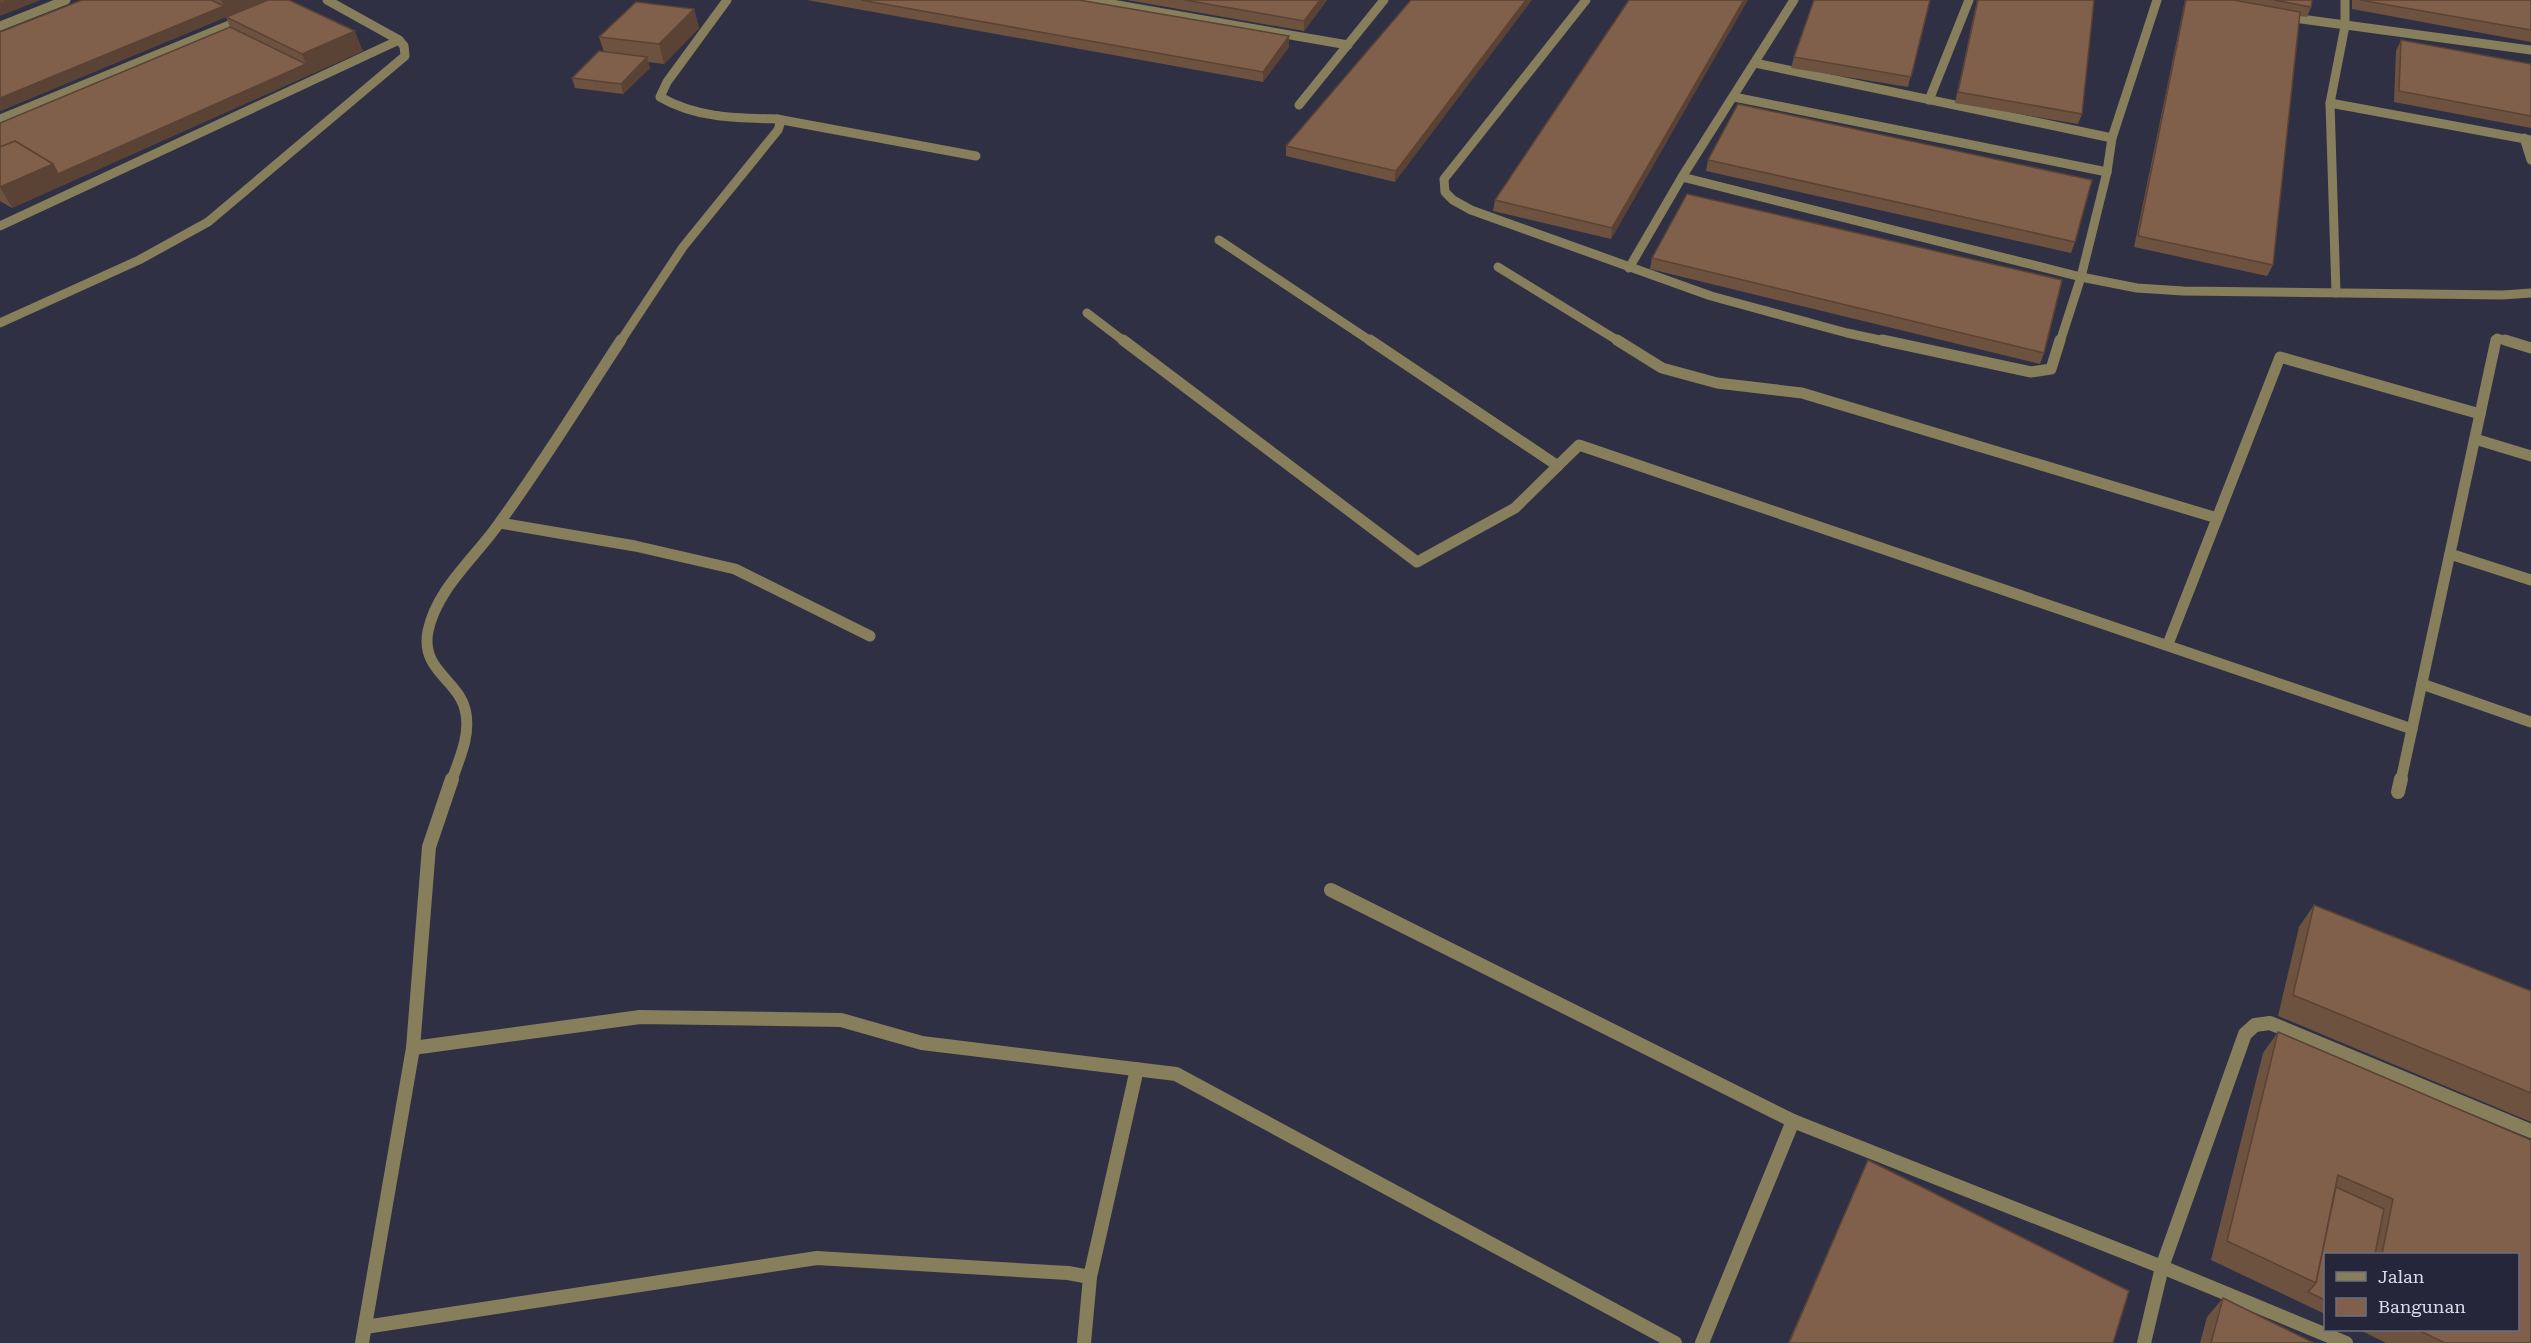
<svg xmlns="http://www.w3.org/2000/svg" width="2531" height="1343" font-family="'Roboto Serif',serif">
<style>
.lines{fill:none;stroke-linecap:round;stroke-linejoin:round}
.street-far2{stroke:#877e5b;stroke-width:9}
.street-far1{stroke:#877e5b;stroke-width:11}
.street{stroke:#877e5b;stroke-width:14}
.wall{fill:#6e5240}
.shaded-wall{fill:#5a4234}
.building{fill:#805f4b;stroke:#5a4234;stroke-width:1.5}
</style>
<rect width="100%" height="100%" fill="#2f3044"/>
<g class="lines">
<g class="street-far2">
<polyline points="1089,0 1348,45"/>
<polyline points="1586,0 1444,179 1445,192 1453,200 1471,210 1711,296 1847,333 1889,342"/>
<polyline points="2286,17 2531,50"/>
<polyline points="0,26 66,0"/>
<polyline points="1755,63 2112,138"/>
<polyline points="1734,97 2107,172"/>
<polyline points="1929,100 1969,0"/>
<polyline points="2330,103 2531,140"/>
<polyline points="1299,105 1384,0"/>
<polyline points="0,119 244,19"/>
<polyline points="777,119 976,156"/>
<polyline points="2524,138 2531,160"/>
<polyline points="1682,177 2081,277 2137,288 2183,291 2503,295 2531,293"/>
<polyline points="0,226 399,40"/>
<polyline points="1219,240 1372,342"/>
<polyline points="1498,267 1620,342"/>
<polyline points="1629,268 1682,177 1794,0"/>
<polyline points="2336,293 2330,103 2345,26 2345,0"/>
<polyline points="1087,313 1125,342"/>
<polyline points="0,323 139,260 208,222 405,56 404,46 399,40 327,0"/>
<path d="M620 342 683 247 778 130 780 124 777 119C736 118 696 118 660 97L667 82 727 0"/>
<polyline points="2060,342 2081,277 2107,172 2112,138 2157,0"/>
<polyline points="2496,342 2497,338 2510,342"/>
</g>
<g class="street-far1">
<polyline points="1123,340 1417,562 1515,508 1579,445 2412,729"/>
<polyline points="1370,340 1558,466"/>
<polyline points="1617,340 1662,368 1717,383 1802,393 2217,518"/>
<polyline points="1882,340 2031,372 2051,369 2060,340"/>
<polyline points="2505,340 2531,348"/>
<polyline points="2475,439 2531,456"/>
<polyline points="500,523 635,546 735,569 870,636"/>
<polyline points="2450,554 2531,580"/>
<polyline points="2168,644 2280,357 2480,414"/>
<polyline points="2422,684 2531,722"/>
<path d="M452 780C459 759 470 737 466 714 461 680 420 672 428 631 437 588 476 557 500 522 543 463 581 401 621 340"/>
<polyline points="2401,780 2496,340"/>
</g>
<g class="street">
<polyline points="2398,792 2401,779"/>
<polyline points="1331,890 1793,1121 2162,1267 2346,1343"/>
<polyline points="413,1048 640,1017 841,1020 922,1043 1176,1074 1675,1343"/>
<polyline points="1090,1277 1137,1069"/>
<polyline points="365,1327 817,1258 1068,1273 1090,1277 1084,1343"/>
<polyline points="362,1343 413,1048 429,847 452,779"/>
<polyline points="1702,1343 1793,1121"/>
<polyline points="2144,1343 2162,1267 2245,1034 2255,1025 2270,1023 2531,1131"/>
</g>
</g>
<g class="wall">
<polygon points="82,0 267,0 0,111 0,32"/>
<polygon points="807,0 1079,0 1289,47 1263,82"/>
<polygon points="1127,0 1327,0 1304,31"/>
<polygon points="1411,0 1395,182 1286,156 1286,146"/>
<polygon points="1930,0 1908,87 1791,68 1794,57"/>
<polygon points="1977,0 2094,0 2082,114 2078,124 1955,103"/>
<polygon points="2185,0 2312,0 2311,7 2307,17 2300,16 2273,265 2267,276 2134,247"/>
<polygon points="2352,0 2531,0 2531,42 2352,9"/>
<polygon points="694,9 699,28 664,64 648,62 650,68 623,94 575,88 572,78 604,52 599,37"/>
<polygon points="226,17 363,51 12,208 0,201 0,123 230,27"/>
<polygon points="2401,40 2531,64 2531,128 2394,102 2396,51"/>
<polygon points="1688,104 1611,239 1493,211 1495,200"/>
<polygon points="1708,160 2075,242 2071,253 1706,171"/>
<polygon points="1652,258 2044,353 2040,364 1650,269"/>
<polygon points="2314,905 2531,991 2531,1122 2278,1016 2299,927"/>
<polygon points="2278,1032 2531,1140 2531,1343 2386,1343 2358,1329 2517,1329 2517,1254 2325,1254 2325,1314 2211,1260 2263,1053"/>
<polygon points="1868,1160 2113,1343 1788,1343 1859,1180"/>
<polygon points="2223,1298 2314,1343 2200,1343 2207,1317"/>
</g>
<g class="shaded-wall">
<polygon points="9,0 41,0 0,16 0,3"/>
<polygon points="221,0 267,0 0,111 0,98 224,6"/>
<polygon points="1320,0 1327,0 1304,31 1304,21"/>
<polygon points="1526,0 1532,0 1395,182 1396,171"/>
<polygon points="1744,0 1748,0 1611,239 1612,228"/>
<polygon points="694,9 699,28 664,64 659,44"/>
<polygon points="355,31 363,51 12,208 0,187 53,164 306,64 302,54"/>
<polygon points="1289,36 1289,47 1263,82 1263,72"/>
<polygon points="647,57 650,68 623,94 621,84"/>
</g>
<g class="building">
<polygon points="0,0 9,0 0,3"/>
<polygon points="82,0 211,0 224,6 0,98 0,32"/>
<polygon points="268,0 289,0 355,31 302,54 226,17"/>
<polygon points="861,0 1079,0 1289,36 1263,72"/>
<polygon points="1185,0 1320,0 1304,21"/>
<polygon points="1411,0 1526,0 1396,171 1286,146"/>
<polygon points="1629,0 1744,0 1612,228 1495,200"/>
<polygon points="1814,0 1930,0 1911,77 1794,57"/>
<polygon points="1978,0 2094,0 2082,114 1958,92"/>
<polygon points="2186,0 2233,0 2300,12 2273,265 2138,236"/>
<polygon points="2274,0 2312,0 2311,7"/>
<polygon points="2360,0 2531,0 2531,30"/>
<polygon points="636,2 694,9 659,44 599,37"/>
<polygon points="230,27 306,64 58,174 53,164 15,141 0,147 0,123"/>
<polygon points="2401,40 2531,64 2531,116 2399,91"/>
<polygon points="599,51 647,57 621,84 572,78"/>
<polygon points="1738,104 2092,180 2075,242 1708,160"/>
<polygon points="15,141 53,164 0,187 0,147"/>
<polygon points="1687,194 2062,280 2044,353 1652,258"/>
<polygon points="2314,905 2531,991 2531,1093 2293,995"/>
<polygon points="2278,1032 2531,1140 2531,1343 2445,1343 2416,1329 2517,1329 2517,1254 2382,1254 2393,1199 2338,1175 2316,1283 2227,1241"/>
<polygon points="1868,1160 2129,1291 2113,1343 1789,1343"/>
<polygon points="2336,1187 2384,1209 2375,1254 2325,1254 2325,1300 2308,1292 2316,1283"/>
<polygon points="2223,1298 2314,1343 2211,1343"/>
</g>
<rect x="2324" y="1253" width="195" height="78" fill="#252639" stroke="#6e6f7f" stroke-width="1.5"/>
<rect x="2336" y="1272" width="30" height="9" fill="#877e5b" stroke="#6e6f7f" stroke-width="1.5"/>
<text x="2378" y="1283" font-size="18" fill="#dbdce9">Jalan</text>
<rect x="2336" y="1298" width="30" height="18" fill="#805f4b" stroke="#6e6f7f" stroke-width="1.5"/>
<text x="2378" y="1313" font-size="18" fill="#dbdce9">Bangunan</text>
</svg>
